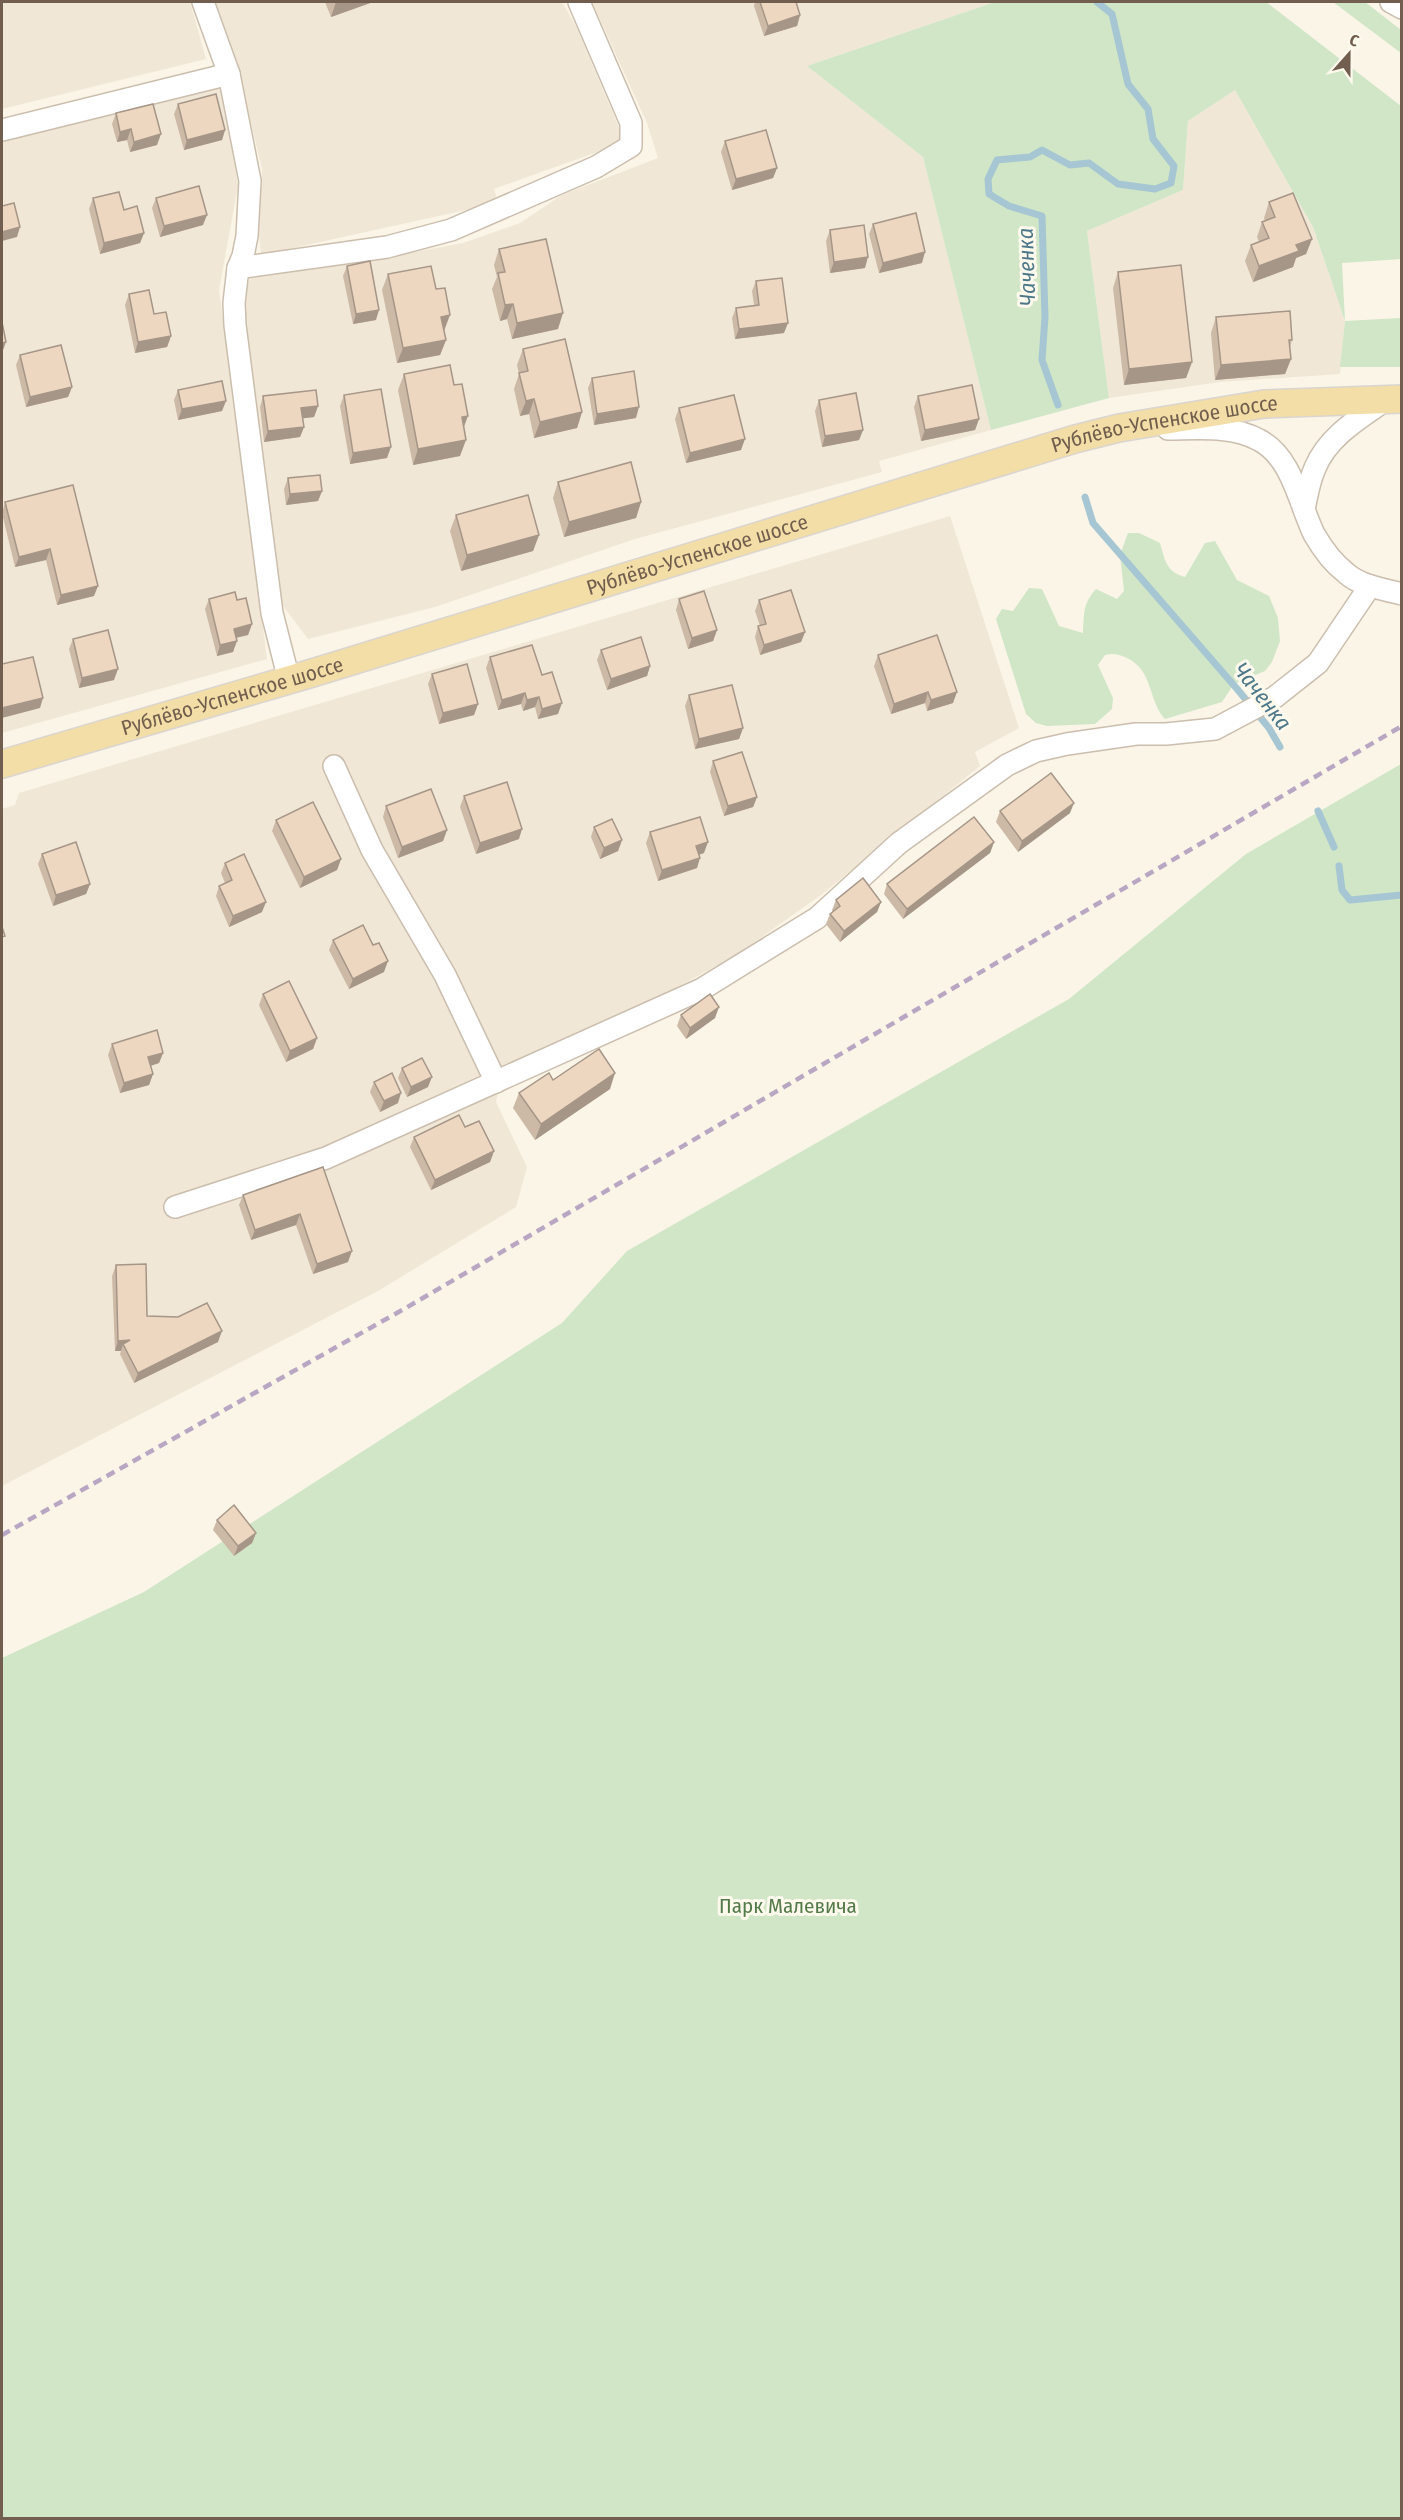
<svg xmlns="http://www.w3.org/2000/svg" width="1403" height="2520" font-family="'Fira Sans Condensed',sans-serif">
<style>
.residential{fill:#f1e7d6}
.green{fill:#d0e6c7}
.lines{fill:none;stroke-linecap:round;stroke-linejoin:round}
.stream{stroke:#a5c6d2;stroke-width:7}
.minor-casing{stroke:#cbbeae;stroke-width:24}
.major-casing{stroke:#dad5d1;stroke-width:30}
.minor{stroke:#fff;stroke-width:21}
.major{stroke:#f2dea6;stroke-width:27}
.rail{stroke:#b9a6c3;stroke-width:4.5;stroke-dasharray:9 6;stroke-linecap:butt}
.wall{fill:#ccb9a6}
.shaded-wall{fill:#a69687}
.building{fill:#edd7c1;stroke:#a69687;stroke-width:1.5}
.labels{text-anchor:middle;stroke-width:6;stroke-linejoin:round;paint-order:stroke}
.street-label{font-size:21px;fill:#715e4e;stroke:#fdf9ed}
.park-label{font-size:21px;fill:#537b4a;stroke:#fdf9ed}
.water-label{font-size:22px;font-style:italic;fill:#4d7889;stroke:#fdf9ed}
</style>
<rect width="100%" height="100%" fill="#faf5e7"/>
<g class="residential">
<polygon points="2,2 190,2 206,59 2,109"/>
<polygon points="212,2 562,2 576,26 625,142 494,189 498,203 261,255 259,235 262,169 238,70"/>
<polygon points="592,2 995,2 807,66 923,157 991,430 879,461 882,472 635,539 435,607 308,639 281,603 239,301 251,278 372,260 463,243 520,223 562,195 658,158 647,123"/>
<polygon points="223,87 238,186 219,290 267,659 2,733 2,139"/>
<polygon points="1235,90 1313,227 1345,321 1340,374 1220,382 1109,398 1087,231 1183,190 1188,121"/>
<polygon points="950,516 1019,728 975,752 980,766 821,895 736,955 661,996 503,1067 496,1102 527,1167 516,1207 378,1291 2,1486 2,809 15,805 19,793"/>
</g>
<g class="green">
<polygon points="995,2 1266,2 1401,106 1401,259 1342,263 1345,321 1401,318 1401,367 1340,367 1345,321 1313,227 1235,90 1188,121 1183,190 1087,231 1109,398 991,430 923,157 807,66"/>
<polygon points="1333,2 1365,2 1401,30 1401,53"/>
<path d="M1128 533H1139L1160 543C1165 560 1166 572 1185 577L1205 543 1215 541 1237 580 1269 596 1278 618 1280 641 1272 662 1265 671 1234 684 1222 702 1165 719C1147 699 1154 671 1127 658 1118 654 1114 653 1105 655L1098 665 1113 698 1112 709 1095 724 1047 726 1036 723 1026 714 996 619 1002 609 1013 611 1029 588 1042 589 1059 626 1083 633C1084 614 1083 603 1096 589L1117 599 1124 591 1120 555Z"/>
<polygon points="1401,764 1401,2518 2,2518 2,1658 144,1592 562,1323 627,1251 1069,999 1246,854"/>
</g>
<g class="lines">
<g class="stream">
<polyline points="1058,405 1042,360 1045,317 1042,216 1009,206 989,194 988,179 997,160 1030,157 1042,150 1070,165 1089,163 1118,184 1155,189 1171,183 1174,166 1153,139 1148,109 1128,84 1112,14 1097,2"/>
<polyline points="1085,497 1093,523 1238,690 1269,728 1280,747"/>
<polyline points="1318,811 1334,847"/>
<polyline points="1339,866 1342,890 1350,900 1402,895"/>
</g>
<defs>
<g id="minor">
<polyline points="203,2 229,74 250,181 247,236 243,256 238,268 234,303 235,325 272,613 289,680"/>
<polyline points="1391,2 1402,8"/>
<polyline points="2,130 229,74"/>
<polyline points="238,268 387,247 451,230 596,167 631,146 631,123 579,2"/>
<path d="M1168 429C1197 429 1232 425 1259 440 1292 457 1299 503 1314 534 1322 548 1333 563 1346 573 1360 586 1383 589 1402 594"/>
<path d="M1304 509C1307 496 1309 481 1315 468 1328 436 1360 418 1387 399"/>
<polyline points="334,766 372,850 445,975 496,1082"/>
<polyline points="175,1207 326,1158 702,989 817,918 899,843 1007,765 1036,751 1067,744 1136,734 1166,734 1215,729 1275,697 1318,663 1370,586"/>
</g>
<g id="major">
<path id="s1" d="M2 764 309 674 1075 439 1119 428 1264 404 1402 399"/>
</g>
</defs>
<use href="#minor" class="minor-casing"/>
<use href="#major" class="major-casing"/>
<use href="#minor" class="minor"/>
<use href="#major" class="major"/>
<polyline class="rail" points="2,1535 404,1309 1402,726"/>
</g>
<g class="wall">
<polygon points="325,2 373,2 331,17"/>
<polygon points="755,2 796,2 800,15 797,26 764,36 754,6"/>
<polygon points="178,104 225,130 222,140 184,150 174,114"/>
<polygon points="116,113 157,145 130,152 127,140 117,142 112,124"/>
<polygon points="725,141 777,168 773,178 732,190 721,152"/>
<polygon points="93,198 124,210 144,233 140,243 100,254 89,209"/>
<polygon points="156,198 203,225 160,237 152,208"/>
<polygon points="1269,202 1312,239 1306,254 1296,258 1293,267 1253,282 1245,261 1251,245 1259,242 1257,237 1262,222 1265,221 1264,218"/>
<polygon points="873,224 922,263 879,273 869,234"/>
<polygon points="830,230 865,268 830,273 826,241"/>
<polygon points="499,249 558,329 512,339 507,319 500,321 492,289 497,277 494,265"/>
<polygon points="347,266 376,320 353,324 343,276"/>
<polygon points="1118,272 1192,362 1186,378 1124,385 1113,288"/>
<polygon points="388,274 444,331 446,340 440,355 397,363 382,290"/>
<polygon points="756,281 784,333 735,339 732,318 736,308 754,305 752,291"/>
<polygon points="129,294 154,314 171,336 167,347 135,353 125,305"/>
<polygon points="1216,317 1292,340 1290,347 1291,359 1285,374 1215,380 1211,333"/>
<polygon points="523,349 582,412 577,428 534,438 529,414 520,416 514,389 519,374 517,365"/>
<polygon points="20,355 72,387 68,397 26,407 16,365"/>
<polygon points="404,374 464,428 460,456 413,465 398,390"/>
<polygon points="592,378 636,418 594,425 588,388"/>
<polygon points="178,390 222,411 178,420 174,400"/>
<polygon points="344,395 387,458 350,464 340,406"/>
<polygon points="263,396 318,406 314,417 303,418 304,427 300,437 264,442 260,407"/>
<polygon points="918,396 979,419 975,430 921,441 914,407"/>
<polygon points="819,400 863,430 859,440 822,447 815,411"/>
<polygon points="679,408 741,450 686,463 675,419"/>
<polygon points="288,478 322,491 318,501 286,505 284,489"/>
<polygon points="558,482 641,502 636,518 564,537 553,498"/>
<polygon points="5,502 94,596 57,605 46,560 15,567 2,513"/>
<polygon points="456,515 539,535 533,551 461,571 450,531"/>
<polygon points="209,599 237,600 252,624 248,635 236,638 233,652 217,656 205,609"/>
<polygon points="679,599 717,630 713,641 688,649 676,610"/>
<polygon points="759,600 805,632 801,642 760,655 755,637 758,626 760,626 755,611"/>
<polygon points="73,639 114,680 79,688 69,649"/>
<polygon points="601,650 650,666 647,676 607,690 597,660"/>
<polygon points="878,655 953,703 927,711 925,703 891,714 874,666"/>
<polygon points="490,657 542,675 558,714 538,719 535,707 523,711 521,704 498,710 486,668"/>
<polygon points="432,674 478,704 474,715 439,724 428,684"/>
<polygon points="689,695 743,728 739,739 695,749 685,706"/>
<polygon points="713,761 757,797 753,807 724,816 710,772"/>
<polygon points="464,796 519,839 476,854 460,807"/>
<polygon points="386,806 447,830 443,841 398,858 383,817"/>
<polygon points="1000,811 1070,813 1018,852 996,822"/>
<polygon points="276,820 341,859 337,870 300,888 272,831"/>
<polygon points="594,827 622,840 618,851 600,859 591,837"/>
<polygon points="650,832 704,853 699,854 697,868 658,881 646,843"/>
<polygon points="994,842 990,853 903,919 884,894 887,884"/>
<polygon points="42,854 90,884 86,894 53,906 38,864"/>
<polygon points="225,863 262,912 229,927 216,896 219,886 225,883 221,873"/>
<polygon points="836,900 881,902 877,912 840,942 826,924 830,914 833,912 832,910"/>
<polygon points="333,940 384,972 349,989 329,950"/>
<polygon points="263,994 317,1038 313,1049 286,1062 259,1005"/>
<polygon points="681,1015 715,1018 686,1039 677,1026"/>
<polygon points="112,1044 163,1053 159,1063 150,1066 153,1074 149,1085 120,1093 108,1055"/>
<polygon points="402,1068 428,1087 407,1097 398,1078"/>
<polygon points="553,1080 610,1089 535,1140 513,1108 519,1093"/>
<polygon points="374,1082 398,1103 380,1112 370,1092"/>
<polygon points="465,1127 494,1151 490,1162 431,1190 410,1147 414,1137"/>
<polygon points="323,1167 348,1262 313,1274 296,1225 251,1240 239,1205 243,1195"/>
<polygon points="116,1265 147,1316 218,1342 134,1383 120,1354 121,1351 115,1351 112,1276"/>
<polygon points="217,1520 256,1533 252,1543 234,1556 213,1530"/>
</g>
<g class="shaded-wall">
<polygon points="336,2 373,2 331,17"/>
<polygon points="800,15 797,26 764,36 768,26"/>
<polygon points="131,129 127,140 117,142 120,132"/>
<polygon points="225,130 222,140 184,150 187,140"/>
<polygon points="161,134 157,145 130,152 134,142"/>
<polygon points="777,168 773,178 732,190 736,179"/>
<polygon points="207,215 203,225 160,237 164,226"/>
<polygon points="20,227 17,237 2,241 2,232"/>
<polygon points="144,233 140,243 100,254 104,243"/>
<polygon points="1312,239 1306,254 1296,258 1293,267 1253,282 1259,266 1296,245"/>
<polygon points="925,252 922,263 879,273 883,263"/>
<polygon points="868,257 865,268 830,273 834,262"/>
<polygon points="513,304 507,319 500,321 505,305"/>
<polygon points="379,310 376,320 353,324 356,314"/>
<polygon points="563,313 558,329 512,339 517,323"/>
<polygon points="450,315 444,331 436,332 441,317"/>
<polygon points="788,323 784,333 735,339 739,329"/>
<polygon points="171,336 167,347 135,353 138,342"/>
<polygon points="446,340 440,355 397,363 403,348"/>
<polygon points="6,342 2,353 2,343"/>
<polygon points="1291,359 1285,374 1215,380 1221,365"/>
<polygon points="1192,362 1186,378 1124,385 1129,369"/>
<polygon points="72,387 68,397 26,407 30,397"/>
<polygon points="534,399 529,414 520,416 526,401"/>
<polygon points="226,401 222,411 178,420 182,409"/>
<polygon points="318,406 314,417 298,419 301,408"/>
<polygon points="639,407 636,418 594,425 597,414"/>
<polygon points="582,412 577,428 534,438 540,422"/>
<polygon points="468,416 462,432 462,417"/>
<polygon points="979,419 975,430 921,441 925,430"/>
<polygon points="304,427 300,437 264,442 268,431"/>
<polygon points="863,430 859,440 822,447 825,436"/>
<polygon points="745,439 741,450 686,463 690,453"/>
<polygon points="466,440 460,456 413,465 418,449"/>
<polygon points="391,447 387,458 350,464 353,453"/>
<polygon points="322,491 318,501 286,505 290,494"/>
<polygon points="641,502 636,518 564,537 569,522"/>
<polygon points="539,535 533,551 461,571 467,555"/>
<polygon points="50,549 46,560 15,567 19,557"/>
<polygon points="98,586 94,596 57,605 61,595"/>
<polygon points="252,624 248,635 230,639 234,629"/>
<polygon points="717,630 713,641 688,649 692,638"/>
<polygon points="805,632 801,642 760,655 764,645"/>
<polygon points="237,641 233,652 217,656 220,645"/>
<polygon points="650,666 647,676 607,690 611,679"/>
<polygon points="118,669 114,680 79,688 82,678"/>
<polygon points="928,692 925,703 891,714 894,704"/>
<polygon points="957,692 953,703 927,711 931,700"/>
<polygon points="525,693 521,704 498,710 502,700"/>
<polygon points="539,697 535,707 523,711 527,700"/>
<polygon points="43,698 40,708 2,718 2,708"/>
<polygon points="562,703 558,714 538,719 542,709"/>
<polygon points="478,704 474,715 439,724 443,713"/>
<polygon points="743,728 739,739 695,749 699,739"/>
<polygon points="757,797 753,807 724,816 728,806"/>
<polygon points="1074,803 1070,813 1018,852 1022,841"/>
<polygon points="522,829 519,839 476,854 480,843"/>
<polygon points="447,830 443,841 398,858 402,847"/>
<polygon points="622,840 618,851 600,859 604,848"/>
<polygon points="708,842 704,853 693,857 696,846"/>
<polygon points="994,842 990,853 903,919 907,909"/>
<polygon points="700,858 697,868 658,881 662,870"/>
<polygon points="341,859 337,870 300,888 304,877"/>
<polygon points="90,884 86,894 53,906 56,895"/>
<polygon points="266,902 262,912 229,927 233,916"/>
<polygon points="881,902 877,912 840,942 844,931"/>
<polygon points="388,961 384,972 349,989 353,979"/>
<polygon points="719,1007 715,1018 686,1039 690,1028"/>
<polygon points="317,1038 313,1049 286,1062 290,1051"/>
<polygon points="163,1053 159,1063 144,1068 148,1057"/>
<polygon points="615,1073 610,1089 535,1140 541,1124"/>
<polygon points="153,1074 149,1085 120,1093 124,1083"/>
<polygon points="432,1077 428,1087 407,1097 411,1087"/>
<polygon points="401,1093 398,1103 380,1112 384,1101"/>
<polygon points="494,1151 490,1162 431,1190 435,1180"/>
<polygon points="300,1214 296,1225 251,1240 255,1230"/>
<polygon points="352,1251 348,1262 313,1274 317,1264"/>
<polygon points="222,1331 218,1342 134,1383 138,1373"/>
<polygon points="130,1340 123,1344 121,1351 115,1351 118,1341"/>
<polygon points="256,1533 252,1543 234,1556 238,1546"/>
</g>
<g class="building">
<polygon points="760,2 796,2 800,15 768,26"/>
<polygon points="216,94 225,130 187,140 178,104"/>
<polygon points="153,104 161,134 134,142 131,129 120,132 116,113"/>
<polygon points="766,130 777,168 736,179 725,141"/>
<polygon points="199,186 207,215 164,226 156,198"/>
<polygon points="119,192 124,210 137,206 144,233 104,243 93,198"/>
<polygon points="1293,193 1312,239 1296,245 1299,251 1259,266 1251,245 1269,238 1262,222 1275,217 1269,202"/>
<polygon points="14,203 20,227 2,232 2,206"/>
<polygon points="916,213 925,252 883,263 873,224"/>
<polygon points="864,225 868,257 834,262 830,230"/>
<polygon points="546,239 563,313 517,323 513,304 505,305 498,273 505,272 499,249"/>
<polygon points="370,261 379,310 356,314 347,266"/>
<polygon points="1181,265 1192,362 1129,369 1118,272"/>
<polygon points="431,266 436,289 445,288 450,315 441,317 446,340 403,348 388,274"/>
<polygon points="782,278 788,323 739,329 736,308 759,305 756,281"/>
<polygon points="149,290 154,314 166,312 171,336 138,342 129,294"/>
<polygon points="1290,311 1292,340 1289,340 1291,359 1221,365 1216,317"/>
<polygon points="2,322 6,342 2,343"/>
<polygon points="565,339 582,412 540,422 534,399 526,401 519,373 528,371 523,349"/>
<polygon points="61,345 72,387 30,397 20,355"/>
<polygon points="450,365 454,385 462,384 468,416 462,417 466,440 418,449 404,374"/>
<polygon points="634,371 639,407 597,414 592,378"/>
<polygon points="222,381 226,401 182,409 178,390"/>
<polygon points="972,385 979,419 925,430 918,396"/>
<polygon points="381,389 391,447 353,453 344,395"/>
<polygon points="316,390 318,406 301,408 304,427 268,431 263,396"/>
<polygon points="856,393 863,430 825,436 819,400"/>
<polygon points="734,395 745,439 690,453 679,408"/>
<polygon points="631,462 641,502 569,522 558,482"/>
<polygon points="320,475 322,491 290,494 288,478"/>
<polygon points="73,485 98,586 61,595 50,549 19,557 5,502"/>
<polygon points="528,495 539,535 467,555 456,515"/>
<polygon points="791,590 805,632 764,645 758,626 766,624 759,600"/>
<polygon points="704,591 717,630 692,638 679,599"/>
<polygon points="235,592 237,600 246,598 252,624 234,629 237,641 220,645 209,599"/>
<polygon points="108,630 118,669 82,678 73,639"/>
<polygon points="937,635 957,692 931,700 928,692 894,704 878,655"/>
<polygon points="641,637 650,666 611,679 601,650"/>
<polygon points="532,645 542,675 552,672 562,703 542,709 539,697 527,700 525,693 502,700 490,657"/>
<polygon points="33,657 43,698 2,708 2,664"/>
<polygon points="467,664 478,704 443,713 432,674"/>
<polygon points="732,685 743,728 699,739 689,695"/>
<polygon points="742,752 757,797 728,806 713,761"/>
<polygon points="1051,773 1074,803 1022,841 1000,811"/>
<polygon points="507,782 522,829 480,843 464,796"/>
<polygon points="431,789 447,830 402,847 386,806"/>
<polygon points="313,802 341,859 304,877 276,820"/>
<polygon points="700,817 708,842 696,846 700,858 662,870 650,832"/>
<polygon points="974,817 994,842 907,909 887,884"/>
<polygon points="612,819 622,840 604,848 594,827"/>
<polygon points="76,842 90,884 56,895 42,854"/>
<polygon points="244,854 266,902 233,916 219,886 232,880 225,863"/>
<polygon points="863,878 881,902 844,931 830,914 840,906 836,900"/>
<polygon points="363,925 373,945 379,943 388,961 353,979 333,940"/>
<polygon points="2,927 5,936 2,937"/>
<polygon points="289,981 317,1038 290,1051 263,994"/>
<polygon points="710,994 719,1007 690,1028 681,1015"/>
<polygon points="157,1030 163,1053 148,1057 153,1074 124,1083 112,1044"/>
<polygon points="599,1049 615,1073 541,1124 519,1093 549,1073 553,1080"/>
<polygon points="422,1058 432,1077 411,1087 402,1068"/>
<polygon points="392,1073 401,1093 384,1101 374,1082"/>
<polygon points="459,1115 465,1127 479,1121 494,1151 435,1180 414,1137"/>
<polygon points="323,1167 352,1251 317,1264 300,1214 255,1230 243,1195"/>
<polygon points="146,1264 147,1316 178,1317 207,1303 222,1331 138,1373 123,1344 130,1340 118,1341 116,1265"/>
<polygon points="234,1505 256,1533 238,1546 217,1520"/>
</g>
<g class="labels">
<g class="street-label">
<text dy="7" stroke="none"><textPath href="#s1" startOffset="1212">Рублёво-Успенское шоссе</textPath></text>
<text dy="7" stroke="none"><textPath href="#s1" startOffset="726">Рублёво-Успенское шоссе</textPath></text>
<text dy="7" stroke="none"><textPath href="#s1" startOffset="240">Рублёво-Успенское шоссе</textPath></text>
</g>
<g class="park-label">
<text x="788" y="1913">Парк Малевича</text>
</g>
<g class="water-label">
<text transform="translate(1026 267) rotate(-92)" y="8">Чаченка</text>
<text transform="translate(1263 696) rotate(52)" y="8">Чаченка</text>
</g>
</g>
<rect width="1403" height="2520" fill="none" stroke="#715e4e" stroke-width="6"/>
<g transform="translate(1349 54) rotate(21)" stroke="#fdf9ed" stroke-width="4.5" paint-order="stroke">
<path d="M0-4.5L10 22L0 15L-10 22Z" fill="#715e4e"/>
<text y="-9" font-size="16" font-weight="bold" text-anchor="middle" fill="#715e4e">С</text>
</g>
</svg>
